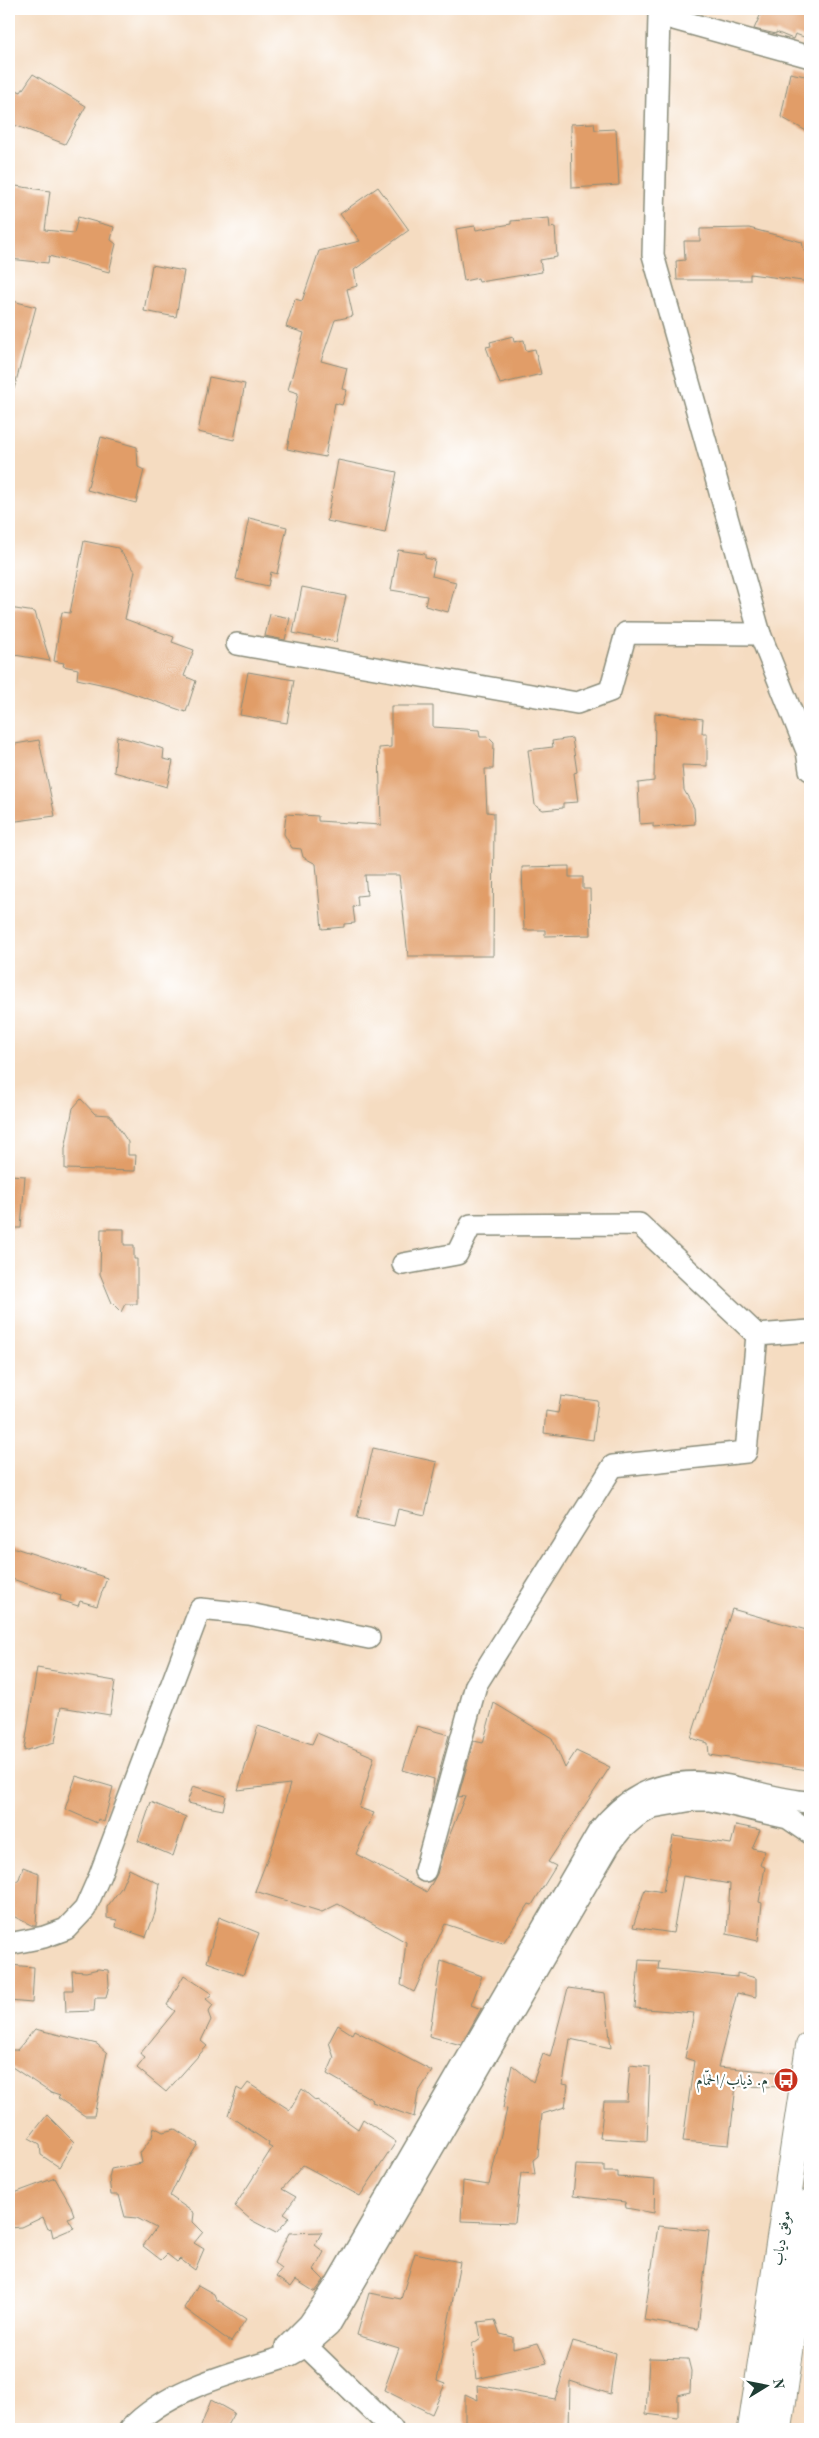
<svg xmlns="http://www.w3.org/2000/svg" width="819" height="2438" font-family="'Old Standard TT',Amiri,serif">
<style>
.building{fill:#e19d67}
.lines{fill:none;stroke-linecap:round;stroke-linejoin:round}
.minor-casing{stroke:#8a8c7a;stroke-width:24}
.secondary-casing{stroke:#8a8c7a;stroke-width:30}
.minor{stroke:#fff;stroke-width:21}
.secondary{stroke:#fff;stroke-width:28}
.labels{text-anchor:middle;stroke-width:4.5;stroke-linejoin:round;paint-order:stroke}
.poi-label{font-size:15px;fill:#1f3d34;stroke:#fff;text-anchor:end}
.street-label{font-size:15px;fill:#1f3d34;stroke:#fff}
</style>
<rect width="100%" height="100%" fill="#fff"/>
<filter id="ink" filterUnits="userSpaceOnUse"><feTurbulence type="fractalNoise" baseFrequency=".02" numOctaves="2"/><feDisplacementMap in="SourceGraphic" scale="10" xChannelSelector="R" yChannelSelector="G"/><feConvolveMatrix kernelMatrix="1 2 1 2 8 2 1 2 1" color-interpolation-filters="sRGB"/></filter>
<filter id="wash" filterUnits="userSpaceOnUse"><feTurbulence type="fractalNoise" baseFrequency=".0096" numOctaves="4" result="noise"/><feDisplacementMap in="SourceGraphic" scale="20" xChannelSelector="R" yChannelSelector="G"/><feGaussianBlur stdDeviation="1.12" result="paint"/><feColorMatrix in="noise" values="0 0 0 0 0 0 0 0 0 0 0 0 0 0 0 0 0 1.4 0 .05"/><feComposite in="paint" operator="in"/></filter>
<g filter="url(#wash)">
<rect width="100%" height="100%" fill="#f5dcc1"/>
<g id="blocks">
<g class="building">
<polygon points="763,9 796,9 810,15 810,39 795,34 793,39 776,32 776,34 754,29"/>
<polygon points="790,73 810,77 810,133 781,117"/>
<polygon points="33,74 86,106 65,144 9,123 9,87 21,92"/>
<polygon points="594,123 595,130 616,129 619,185 572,188 571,124"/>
<polygon points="9,185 50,191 45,230 74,233 78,217 114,227 111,240 116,244 109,272 49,256 48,263 9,259"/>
<polygon points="378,187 409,230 354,270 357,286 347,289 353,316 335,320 321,361 347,368 342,389 347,390 342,405 335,403 325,457 287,449 298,393 288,390 304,333 286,327 295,299 302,301 319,251 360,241 340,214"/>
<polygon points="549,218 550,228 555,227 557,257 540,260 542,272 479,282 478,278 464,281 456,229 475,226 476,230 511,224 511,221"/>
<polygon points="749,228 802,242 804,251 810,252 810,282 750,274 750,280 677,280 676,261 685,260 684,241 700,241 700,229"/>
<polygon points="152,265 184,271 176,317 144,311"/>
<polygon points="9,300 36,307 14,389 9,388"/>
<polygon points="513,336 514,342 524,340 526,351 535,349 541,374 500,384 486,347 491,346 490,342"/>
<polygon points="209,377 245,384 234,440 198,432"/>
<polygon points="101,437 137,447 138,467 144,470 136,503 87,490"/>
<polygon points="338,460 397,472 385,533 327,521"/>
<polygon points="249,518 287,527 277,574 271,572 268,586 236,579"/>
<polygon points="84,541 118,548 135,571 125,619 174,637 172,642 194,650 184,676 196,681 186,712 114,687 77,679 78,669 63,666 64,663 54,661 62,612 70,613"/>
<polygon points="398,550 425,554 425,558 435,560 432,576 456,582 448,612 425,606 427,596 391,590"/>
<polygon points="302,587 346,596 336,642 293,633"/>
<polygon points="9,608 35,612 50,661 9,654"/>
<polygon points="270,614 290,618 285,640 265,636"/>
<polygon points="248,672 294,680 287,723 240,715"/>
<polygon points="391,706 433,706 433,727 479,730 480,737 488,737 494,743 493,769 485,769 487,812 494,813 493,956 408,956 399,875 365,875 367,895 357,896 358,906 353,907 355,923 344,924 344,927 322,929 316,864 303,857 301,849 292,848 284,834 286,814 318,816 318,821 381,825 379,748 391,747"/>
<polygon points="655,713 703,719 702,733 707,733 707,766 682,765 684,790 694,808 695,824 653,827 653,823 640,824 638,783 654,781"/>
<polygon points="117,736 164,749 163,759 173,761 167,787 114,772"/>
<polygon points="572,738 577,772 574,773 578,802 563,803 563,808 543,810 535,805 528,750 553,747 552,741"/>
<polygon points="39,740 55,816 9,822 9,745"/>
<polygon points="569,866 569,877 583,877 583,889 590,889 591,935 545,936 545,930 524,930 522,867"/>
<polygon points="81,1099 95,1114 110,1115 128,1142 128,1155 136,1155 135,1171 65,1169 65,1149 73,1108"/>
<polygon points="9,1175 25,1176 21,1228 9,1228"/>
<polygon points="101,1229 124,1229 124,1245 134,1245 134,1259 137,1259 137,1304 125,1304 121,1312 112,1303 100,1274"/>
<polygon points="561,1396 598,1401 593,1440 544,1433 546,1411 558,1413"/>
<polygon points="373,1448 437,1462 425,1515 398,1509 394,1526 357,1518"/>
<polygon points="9,1546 107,1578 97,1606 80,1601 78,1606 60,1600 61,1595 9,1578"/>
<polygon points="732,1609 810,1631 810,1762 808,1770 709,1755 708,1743 691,1738"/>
<polygon points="37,1668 115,1681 110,1715 61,1707 55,1742 24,1751"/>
<polygon points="494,1703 552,1738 565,1768 576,1751 610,1767 548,1862 556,1866 532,1905 529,1904 503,1943 445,1924 414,1992 401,1985 406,1942 338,1904 322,1912 255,1891 274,1842 290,1784 238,1790 258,1726 312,1744 317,1733 374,1757 359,1808 374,1813 363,1834 365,1834 356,1854 427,1892 437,1874 443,1852 465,1796 458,1797 474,1741 483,1743"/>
<polygon points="417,1726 449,1735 431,1802 434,1779 403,1770"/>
<polygon points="76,1776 113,1787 104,1822 98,1819 97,1823 65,1809"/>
<polygon points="193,1786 226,1796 223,1810 187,1803"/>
<polygon points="151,1802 186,1817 173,1856 138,1841"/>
<polygon points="736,1825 760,1830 752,1848 765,1851 760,1865 765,1867 759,1902 762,1903 758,1941 727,1934 730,1884 683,1876 673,1933 633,1927 645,1889 663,1892 673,1836 731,1844"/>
<polygon points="23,1867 39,1873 36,1926 33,1926 9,1914 9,1887 19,1879"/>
<polygon points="129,1869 160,1884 155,1913 146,1937 116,1927 117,1920 107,1918 107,1907 121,1888"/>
<polygon points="219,1917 259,1933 243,1975 207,1962"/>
<polygon points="639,1960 659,1961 658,1969 737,1977 737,1973 756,1978 756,1997 737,1993 718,2067 790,2073 788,2087 736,2086 729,2145 683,2141 694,2061 685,2058 694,2013 635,2008"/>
<polygon points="441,1961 482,1976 471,2005 481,2009 461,2045 429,2036"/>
<polygon points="9,1965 34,1967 32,2003 9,2001"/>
<polygon points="98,1969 108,1970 109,1985 106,1998 95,1998 94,2011 66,2012 65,1990 73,1990 72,1971 86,1972"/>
<polygon points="184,1975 212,1994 206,1999 213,2005 208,2012 211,2020 201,2041 207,2046 166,2092 137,2068 145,2058 140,2054 175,2011 167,2005"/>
<polygon points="568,1988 605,1993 611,2048 570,2039 563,2084 568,2085 565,2107 542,2114 538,2156 533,2160 535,2174 521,2173 515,2223 461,2221 463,2181 489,2185 507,2109 503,2108 512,2065 533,2082 543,2054 550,2057"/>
<polygon points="338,2025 352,2034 354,2030 432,2071 418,2093 414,2117 372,2102 373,2100 327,2074 334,2058 329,2042"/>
<polygon points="35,2029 97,2044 107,2053 94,2116 85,2116 58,2098 60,2096 51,2093 9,2065 9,2050 17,2050"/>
<polygon points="630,2065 650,2067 647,2141 600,2138 604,2101 627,2101"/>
<polygon points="248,2083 290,2110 302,2089 316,2101 317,2100 358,2129 363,2119 396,2142 360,2196 303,2165 282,2189 296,2197 284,2213 290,2217 276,2233 251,2220 235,2206 272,2148 268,2146 269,2143 228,2115 237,2088 242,2091"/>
<polygon points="47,2115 74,2142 59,2167 41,2155 40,2144 29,2138"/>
<polygon points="154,2127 163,2132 175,2129 198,2144 186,2163 170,2196 194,2213 193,2222 203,2232 194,2243 204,2249 195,2270 180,2259 177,2262 167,2254 161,2260 143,2246 156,2228 137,2218 125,2217 119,2195 111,2195 109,2178 111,2169 142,2163 140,2153 152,2137"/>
<polygon points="576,2165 604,2166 604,2172 618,2172 618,2177 655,2180 654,2213 626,2208 625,2202 573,2196"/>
<polygon points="55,2178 71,2206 74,2215 68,2218 74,2228 53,2237 51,2228 48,2229 43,2217 22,2227 9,2228 9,2195"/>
<polygon points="658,2226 709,2231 698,2329 644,2320"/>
<polygon points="322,2232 315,2245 324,2252 314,2270 324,2280 315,2292 296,2280 291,2287 276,2277 282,2269 274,2263 289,2233"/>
<polygon points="415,2253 460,2262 437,2381 445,2384 432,2414 384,2390 399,2348 357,2335 369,2293 401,2299"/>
<polygon points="198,2285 214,2294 216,2299 246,2319 231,2342 184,2308"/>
<polygon points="495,2320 500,2334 513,2337 513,2349 538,2343 547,2363 476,2379 472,2344 481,2338 478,2322"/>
<polygon points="573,2341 616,2353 610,2394 570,2381 569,2429 533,2426 533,2429 465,2429 465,2394 478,2400 477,2385 555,2399"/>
<polygon points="649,2358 688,2359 691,2371 690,2392 678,2395 678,2418 646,2414"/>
<polygon points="211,2400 234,2413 225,2429 200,2429"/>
</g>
</g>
</g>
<g filter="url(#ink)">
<use href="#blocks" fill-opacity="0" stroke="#8a8c7a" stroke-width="1"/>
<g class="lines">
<defs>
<g id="minor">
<polyline points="810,57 659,15 653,255 760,634 807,751 810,770"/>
<polyline points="237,644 577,703 610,691 626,633 760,634"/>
<polyline points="403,1264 457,1254 471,1225 639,1224 757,1335"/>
<polyline points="425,1871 476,1685 613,1466 746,1452 757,1335 810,1331"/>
<polyline points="9,1944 44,1937 66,1929 85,1909 100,1875 200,1609 249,1614 369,1638"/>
<polyline points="299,2336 306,2346 392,2429"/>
<path d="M286 2347 309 2324 335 2286 599 1831C629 1792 667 1777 716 1784 748 1788 778 1801 810 1802"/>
<path d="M130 2429C171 2386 236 2373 290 2355L306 2346 329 2326 610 1844 622 1829 636 1817 653 1807 693 1800H710L788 1818 810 1833"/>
</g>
<g id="secondary">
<polyline points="752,2429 810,2046"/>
<polyline points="778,2429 810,2203"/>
</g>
</defs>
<use href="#minor" class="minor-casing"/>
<use href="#secondary" class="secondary-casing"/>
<use href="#minor" class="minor"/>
<use href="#secondary" class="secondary"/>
</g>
</g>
<defs>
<symbol id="bus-disc" viewBox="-11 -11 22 22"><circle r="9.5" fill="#c8321e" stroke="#fff"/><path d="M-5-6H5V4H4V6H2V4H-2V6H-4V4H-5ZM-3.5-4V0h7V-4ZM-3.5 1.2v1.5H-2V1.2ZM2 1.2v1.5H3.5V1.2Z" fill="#fff"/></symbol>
</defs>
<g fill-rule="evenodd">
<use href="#bus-disc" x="772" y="2066" width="28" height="28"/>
</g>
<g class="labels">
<g class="poi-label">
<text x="768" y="2085">م. ذياب/الحمّام</text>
</g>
<g class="street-label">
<text transform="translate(781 2238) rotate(-81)" y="5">موفق دياب</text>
</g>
</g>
<rect width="819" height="2438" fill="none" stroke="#fff" stroke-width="30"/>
<g transform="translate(766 2386) rotate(80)" stroke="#ffffff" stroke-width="4" paint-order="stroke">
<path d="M0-4L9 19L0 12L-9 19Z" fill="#1f3d34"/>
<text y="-8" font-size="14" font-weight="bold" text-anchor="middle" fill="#1f3d34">N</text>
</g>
</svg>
